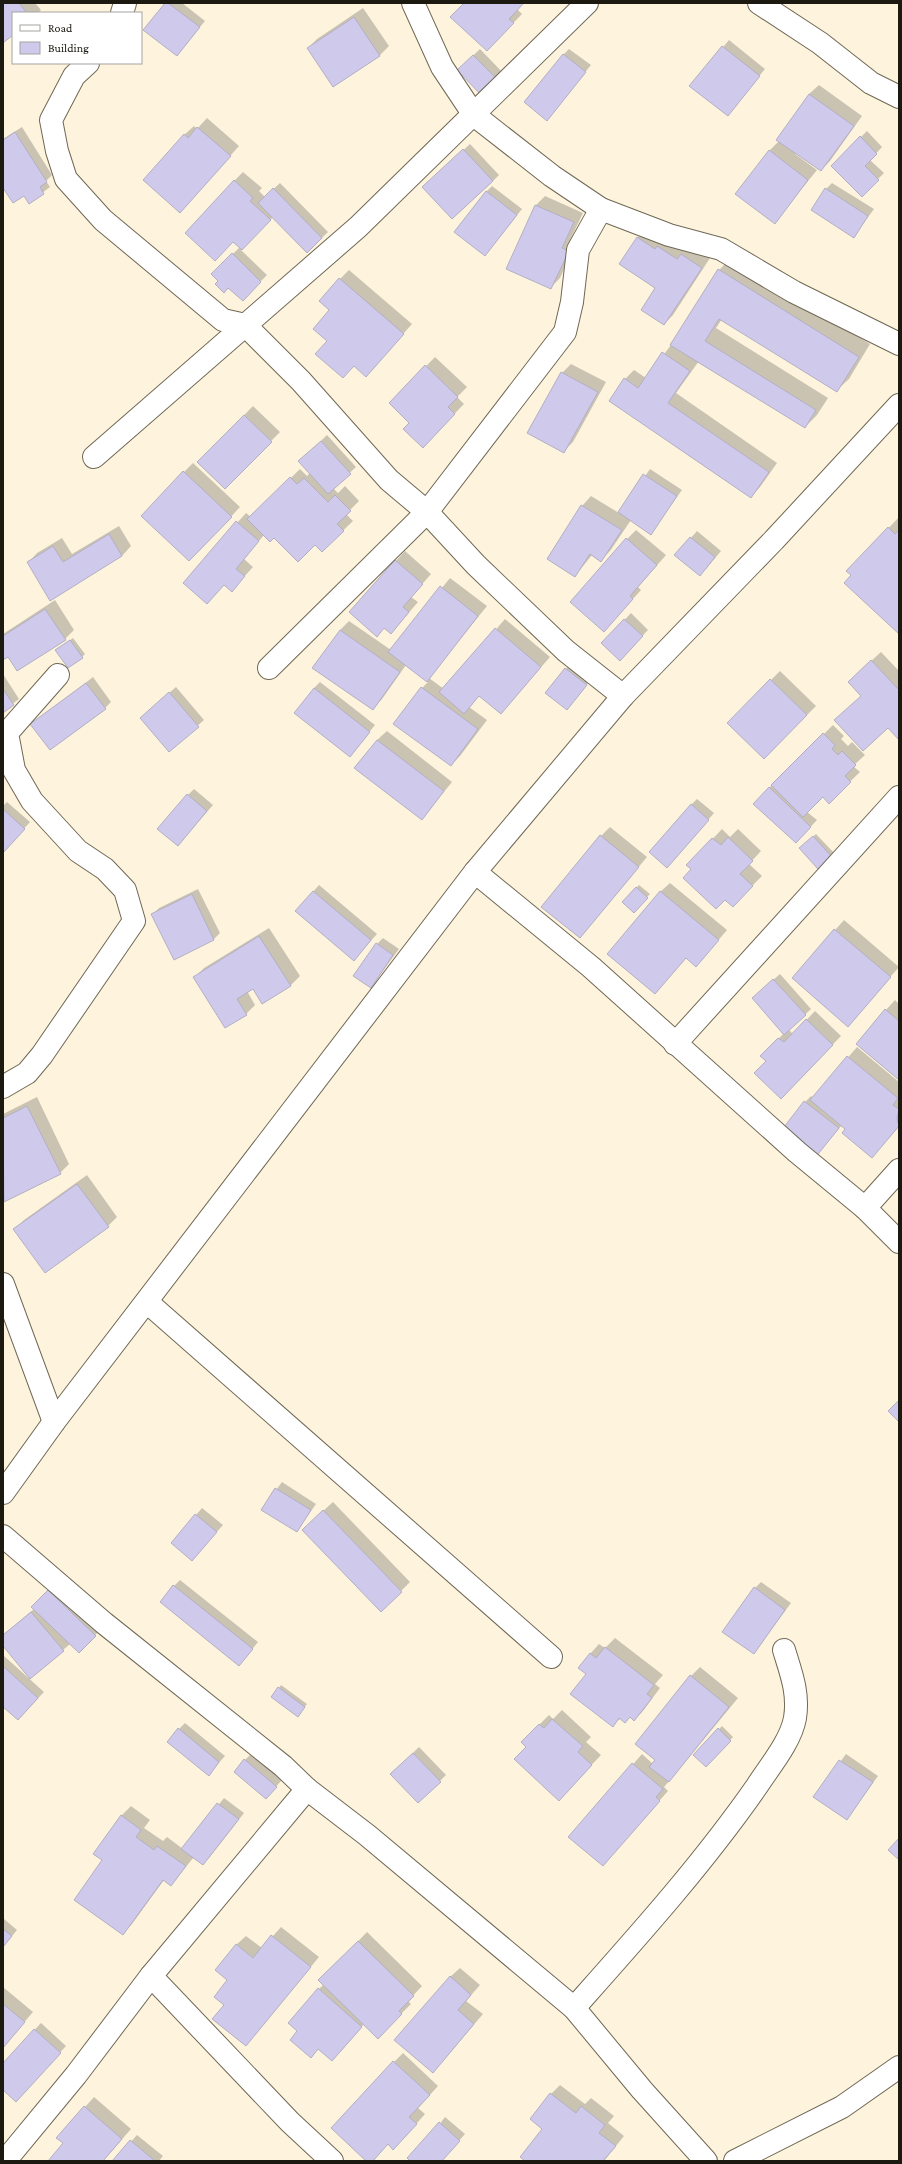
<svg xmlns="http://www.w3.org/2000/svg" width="902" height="2164" font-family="'Crimson Pro',serif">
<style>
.shadow{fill:#0003}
.building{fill:#cfcaec;stroke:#b2afc4}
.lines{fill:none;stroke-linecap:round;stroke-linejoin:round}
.street-casing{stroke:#706855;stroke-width:24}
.street{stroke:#fff;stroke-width:22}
</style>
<rect width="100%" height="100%" fill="#fef4de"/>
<g class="shadow">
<polygon points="3,3 35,3 41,10 38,13 13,13 13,34 3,42"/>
<polygon points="166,3 182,3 205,21 177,55"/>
<polygon points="465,3 523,3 517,9 522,14 496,41"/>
<polygon points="363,8 389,46 380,55 333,86 308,48 317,39"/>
<polygon points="729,40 765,69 727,115 691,86"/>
<polygon points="480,49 506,76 485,98 458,70"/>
<polygon points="569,49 591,65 547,119 563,55"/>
<polygon points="819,85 862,116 830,161 821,170 796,153 795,154 817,170 774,223 769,151 779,141 809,94"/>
<polygon points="207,118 239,146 180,212 184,135 194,126 197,129"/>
<polygon points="22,127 52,175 46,181 50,187 29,203 24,195 3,186 3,139"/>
<polygon points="867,131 882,147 870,160 884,173 862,195 832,166"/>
<polygon points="470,144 499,175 493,181 430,181"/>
<polygon points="243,172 262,188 259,191 265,197 280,183 328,232 307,252 273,217 241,250 267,275 243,299 212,274 240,247 234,181"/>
<polygon points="832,183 874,209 854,236 826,189"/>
<polygon points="492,186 522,209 485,255 486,192"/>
<polygon points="545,196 583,213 571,238 577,241 560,278 551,287 508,268 536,205"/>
<polygon points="647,229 691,245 710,258 673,315 664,324 657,288 637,238"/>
<polygon points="731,258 870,344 849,379 837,390 722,319 716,328 828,398 817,415 805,427 699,361 676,393 777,463 760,487 751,497 625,379 634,370 646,378 671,345 719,270"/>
<polygon points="349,270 412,324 366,376 328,341 330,310 340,279"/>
<polygon points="435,357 467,387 457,397 464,404 432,437 410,423 390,403"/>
<polygon points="571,364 606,382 573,442 564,451 562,373"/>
<polygon points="253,406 280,432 225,488 198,462"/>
<polygon points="327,435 356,467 333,488 338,493 345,486 359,501 346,514 353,521 322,551 315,544 264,535 244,559 253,567 232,590 224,584 184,582 246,513 251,517 300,469 307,476 310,473 306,455"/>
<polygon points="193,463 240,507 199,551 184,472"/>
<polygon points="650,469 682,490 651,533 631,520 610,551 601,560 592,555 575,576 548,558 582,506 591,496 619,513"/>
<polygon points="899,517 899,633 848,571"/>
<polygon points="119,526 131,546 122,556 50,599 28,563 37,553 62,538 72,554"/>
<polygon points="636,530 666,555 638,587 641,590 613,621 627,539"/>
<polygon points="697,531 721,551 706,569 676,555"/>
<polygon points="405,551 431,574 411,597 418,602 400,623 385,627 350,612"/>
<polygon points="450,578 487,606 429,678 444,689 505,619 550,657 501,713 480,695 469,707 487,720 460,756 451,765 422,688 428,682 406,665 382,699 373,709 340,630 349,621 391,650"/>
<polygon points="55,600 74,630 65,639 3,659 3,634"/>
<polygon points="631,613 648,630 620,659 603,643"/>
<polygon points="73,638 85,654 82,657 59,648"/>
<polygon points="881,652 899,671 899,738 862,696 858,673"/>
<polygon points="572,662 592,678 573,702 546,692"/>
<polygon points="780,671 816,706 764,758 728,723"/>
<polygon points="3,674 19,699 3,711"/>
<polygon points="93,677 111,702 105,708 32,724"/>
<polygon points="320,682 375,725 350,756 314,688"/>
<polygon points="176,687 204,720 169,751 147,712"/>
<polygon points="833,725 844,736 841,739 848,746 852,742 865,755 853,766 860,772 829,802 823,796 807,812 817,820 802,836 769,788"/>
<polygon points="387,731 452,782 422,819 377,740"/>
<polygon points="194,789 213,805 184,838 188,795"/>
<polygon points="697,799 714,813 673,860 691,805"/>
<polygon points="7,802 30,822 3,852 3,806"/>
<polygon points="610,827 647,857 580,937 601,836"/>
<polygon points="722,829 730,837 738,829 761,851 749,864 762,876 742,896 688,865"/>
<polygon points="816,834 834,853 818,868 800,848"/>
<polygon points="670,883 727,930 705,956 687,957 655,993 660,892"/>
<polygon points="319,885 377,934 359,954 296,911"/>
<polygon points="639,885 650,894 634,911 623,902"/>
<polygon points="198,889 220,933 214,939 175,958 153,914 159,908"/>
<polygon points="844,920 899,967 848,1025 793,978"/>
<polygon points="269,928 300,976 290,986 253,988 247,991 255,1005 246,1014 195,977 204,968"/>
<polygon points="383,938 399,949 371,987 377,944"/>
<polygon points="780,974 811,1009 789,1030 793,1034 815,1011 841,1036 790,1089 762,1056 784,1033 759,992"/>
<polygon points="895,1000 899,1004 899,1079 886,1010"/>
<polygon points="857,1047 899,1082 899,1126 881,1147 872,1156 842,1125 821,1150 783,1131 805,1102 811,1096 813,1098"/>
<polygon points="37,1097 69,1164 60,1173 4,1200 3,1114"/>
<polygon points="87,1175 117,1217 108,1226 15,1229 24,1220"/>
<polygon points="282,1482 316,1504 297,1531 262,1509"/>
<polygon points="333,1502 410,1582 381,1611 312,1521"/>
<polygon points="202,1508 223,1525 192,1560 172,1543"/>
<polygon points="180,1580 258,1642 245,1658 174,1586"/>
<polygon points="761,1582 791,1603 754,1653 755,1588"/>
<polygon points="55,1585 101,1629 79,1652 70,1644 63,1650 3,1644 3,1635 34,1609 33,1607"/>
<polygon points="615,1638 663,1675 655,1684 660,1688 643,1711 634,1720 630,1716 621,1718 613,1725 587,1674 590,1654 599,1644 605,1648"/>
<polygon points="3,1655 44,1692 24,1713 3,1706"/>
<polygon points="700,1667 738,1698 671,1779 664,1787 668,1791 603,1865 570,1837 642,1754 653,1764 656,1760 691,1676"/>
<polygon points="281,1685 307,1704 300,1713 279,1688"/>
<polygon points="562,1710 591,1737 586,1742 601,1755 568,1790 522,1742 549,1715 553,1719"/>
<polygon points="185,1723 225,1756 208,1775 179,1729"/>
<polygon points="722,1726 733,1737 706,1766 695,1755"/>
<polygon points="419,1747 446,1775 440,1781 391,1774"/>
<polygon points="251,1754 282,1780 272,1791 245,1760"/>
<polygon points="846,1754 878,1776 847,1819 815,1797"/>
<polygon points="224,1798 244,1813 209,1858 194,1857 171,1885 164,1880 132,1924 123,1933 103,1860 121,1816 131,1806 150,1820 144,1828 163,1841 167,1837 183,1849"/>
<polygon points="3,1918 17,1930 3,1947"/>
<polygon points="281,1927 319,1957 246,2045 225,2005 236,1945 246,1936 262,1948"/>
<polygon points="367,1932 422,1986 408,2001 411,2004 378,2037 364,2024 341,2051 319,2048 310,2057 299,2031 319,1989 324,1984 320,1980"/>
<polygon points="460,1968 480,1985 466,2001 483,2014 442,2062 450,1977"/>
<polygon points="3,1987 33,2012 3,2047"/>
<polygon points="41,2023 66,2046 22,2094 3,2088 3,2064"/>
<polygon points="403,2053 438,2086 418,2108 425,2114 403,2139 389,2143 372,2161 368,2161 394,2062"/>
<polygon points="560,2085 585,2104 591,2098 614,2116 608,2123 624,2136 604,2161 527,2161 544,2129 551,2094"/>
<polygon points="94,2097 131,2129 103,2161 49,2161 64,2143 58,2137"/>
<polygon points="445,2117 465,2134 441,2161 412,2161"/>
<polygon points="137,2135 163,2156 159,2161 113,2161"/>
</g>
<g class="building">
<polygon points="3,3 19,3 27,13 13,13 13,35 3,43"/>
<polygon points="165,3 168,3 200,27 177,56 143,30"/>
<polygon points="464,3 524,3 509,19 514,23 487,51 450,17"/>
<polygon points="354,17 380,56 333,87 307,48"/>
<polygon points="722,46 760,76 728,116 689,86"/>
<polygon points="563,54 586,72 547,121 524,102"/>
<polygon points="473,55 501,83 485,99 457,70"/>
<polygon points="809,94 854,126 821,171 776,140"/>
<polygon points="197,127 231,156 180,213 143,180 184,134 188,138"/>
<polygon points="15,132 47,182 40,187 44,194 29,204 24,196 13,203 3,188 3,140"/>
<polygon points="860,136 877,154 865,166 879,180 862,197 831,166"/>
<polygon points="463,149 493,181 452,219 422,187"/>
<polygon points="769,150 808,180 775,224 735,194"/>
<polygon points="234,180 253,198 250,201 271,220 242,250 233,242 215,261 185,233"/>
<polygon points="273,188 322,238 307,253 258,203"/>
<polygon points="825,188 868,216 854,238 811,210"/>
<polygon points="486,191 517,215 485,256 454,232"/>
<polygon points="535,205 574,222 562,248 569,251 551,289 506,269"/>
<polygon points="637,237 655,249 657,246 677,259 681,254 702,268 664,325 641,310 655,288 619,264"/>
<polygon points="232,253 261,282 243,301 228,288 224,293 215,284 218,281 211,274"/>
<polygon points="718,269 859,357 837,392 719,319 705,341 816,410 805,428 670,345"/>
<polygon points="339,278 404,334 366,377 354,366 343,378 315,354 327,341 313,329 329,310 319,301"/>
<polygon points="662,352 690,371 668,403 769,472 751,498 609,401 624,378 638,388"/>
<polygon points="425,365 458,397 448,407 455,414 423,448 403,429 409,423 389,403"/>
<polygon points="561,372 598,392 564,453 527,433"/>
<polygon points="244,415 272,442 225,489 197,462"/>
<polygon points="321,441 351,474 328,494 298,461"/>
<polygon points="183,471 232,517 189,561 141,516"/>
<polygon points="643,474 677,496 651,535 618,512"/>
<polygon points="290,477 297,484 304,478 328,502 335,495 351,511 337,524 344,531 322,552 315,545 298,562 274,538 270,542 247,519"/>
<polygon points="581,505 622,530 601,562 590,554 575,577 547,559"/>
<polygon points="236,521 259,541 236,569 245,576 232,592 224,585 207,604 183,583"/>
<polygon points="888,527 895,534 899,530 899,634 844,583 851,575 846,571"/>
<polygon points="109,534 122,556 50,601 27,562 53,546 63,562"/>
<polygon points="690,537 715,557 700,576 674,555"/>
<polygon points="626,538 657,565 630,596 633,599 604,632 570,602"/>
<polygon points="395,560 423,584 403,607 409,612 391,634 384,628 377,637 349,612"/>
<polygon points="440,586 478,616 427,682 388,652"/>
<polygon points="45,609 66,640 17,671 8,657 3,660 3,636"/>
<polygon points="624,619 643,636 620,661 601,643"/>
<polygon points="495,628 541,667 501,714 479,696 464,714 439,692"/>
<polygon points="340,630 400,672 373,710 312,668"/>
<polygon points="70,640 83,658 68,668 55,650"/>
<polygon points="871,660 899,690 899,740 888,728 863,751 834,720 861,696 848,682"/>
<polygon points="565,668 587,685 567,710 545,693"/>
<polygon points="770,679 807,715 764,759 727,723"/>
<polygon points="86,683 106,709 50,750 30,724"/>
<polygon points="421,687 478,729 451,766 393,724"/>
<polygon points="314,688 370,732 350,757 294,713"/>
<polygon points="3,689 14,705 3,713"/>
<polygon points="169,692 199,727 169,752 140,718"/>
<polygon points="823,733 835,745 832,749 838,755 842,751 856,765 845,776 851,782 829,804 823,797 803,817 771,785"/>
<polygon points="377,740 444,791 422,820 354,768"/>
<polygon points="769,787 811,827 796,843 753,804"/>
<polygon points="187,794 207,811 178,846 157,829"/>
<polygon points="691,804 709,820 667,868 649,852"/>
<polygon points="3,809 25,829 3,853"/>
<polygon points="600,835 639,867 580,938 541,907"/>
<polygon points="813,836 832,857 818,869 799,848"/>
<polygon points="728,837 753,861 740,874 753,886 733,907 725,900 716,909 683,878 691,869 686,865 712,838 721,845"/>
<polygon points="636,887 648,898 634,913 622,902"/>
<polygon points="313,891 371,940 354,961 295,911"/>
<polygon points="660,891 719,940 696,967 686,958 655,994 607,954"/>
<polygon points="192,894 214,940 174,960 151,914"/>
<polygon points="834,929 891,977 848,1027 792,978"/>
<polygon points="259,936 291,986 262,1004 253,989 237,999 247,1015 225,1028 193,977"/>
<polygon points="376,943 393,955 371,988 353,976"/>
<polygon points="773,979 806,1015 784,1035 752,998"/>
<polygon points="885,1009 899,1021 899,1080 856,1044"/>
<polygon points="806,1019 833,1045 781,1099 754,1073 766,1061 760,1056 778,1038 784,1042"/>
<polygon points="847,1056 898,1098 893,1105 899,1109 897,1119 899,1126 872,1158 842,1133 845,1129 810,1100"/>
<polygon points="804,1101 839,1128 815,1158 781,1131"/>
<polygon points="27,1106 61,1174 4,1202 3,1118"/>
<polygon points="77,1184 109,1227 45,1273 13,1229"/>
<polygon points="899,1400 899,1422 888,1411"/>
<polygon points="275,1488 311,1510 297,1532 261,1510"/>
<polygon points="323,1510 402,1592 381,1612 302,1530"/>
<polygon points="195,1514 217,1532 192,1561 171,1543"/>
<polygon points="173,1585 253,1649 239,1666 160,1602"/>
<polygon points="754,1587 785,1610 754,1654 722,1632"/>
<polygon points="48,1590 96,1636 79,1653 31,1607"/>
<polygon points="31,1612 64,1651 30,1679 3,1646 3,1635"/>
<polygon points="605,1647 654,1685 647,1694 652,1698 634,1721 630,1717 625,1723 619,1718 613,1727 570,1694 586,1674 578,1668 590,1653 596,1658"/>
<polygon points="3,1666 38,1698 18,1720 3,1707"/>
<polygon points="690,1675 729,1707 669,1782 649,1767 655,1760 635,1744"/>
<polygon points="278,1687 305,1707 298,1717 271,1697"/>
<polygon points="552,1719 583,1746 578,1752 592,1765 559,1801 514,1759 526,1747 521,1742 539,1724 544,1728"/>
<polygon points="178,1728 219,1762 209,1776 167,1742"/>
<polygon points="718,1728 731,1741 706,1767 693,1755"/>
<polygon points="413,1753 441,1782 418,1803 390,1774"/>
<polygon points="244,1759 277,1787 266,1799 234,1772"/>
<polygon points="839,1760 873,1782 847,1820 813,1797"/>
<polygon points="632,1763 663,1789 656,1797 660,1801 603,1866 568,1837"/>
<polygon points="217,1803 239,1819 203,1865 181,1849"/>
<polygon points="121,1815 141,1830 136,1837 154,1850 157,1846 186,1866 171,1886 163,1880 123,1935 74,1900 102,1860 93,1854"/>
<polygon points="899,1838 899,1860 888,1850"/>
<polygon points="3,1929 12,1936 3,1947"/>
<polygon points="271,1935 311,1967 246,2046 212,2019 224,2005 214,1997 227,1980 215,1970 236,1944 253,1958"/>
<polygon points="358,1941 414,1996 399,2011 402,2014 378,2039 318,1980"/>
<polygon points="450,1976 471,1995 458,2010 474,2024 433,2073 394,2040"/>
<polygon points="318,1988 362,2027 332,2061 318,2049 311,2058 290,2040 297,2031 288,2023"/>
<polygon points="3,2004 25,2022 3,2048"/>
<polygon points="34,2029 61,2053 16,2102 3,2090 3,2063"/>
<polygon points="393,2061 430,2095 409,2117 417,2124 393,2150 388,2144 373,2161 366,2161 331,2128"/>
<polygon points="550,2093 576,2113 581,2106 605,2125 599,2133 616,2146 603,2161 525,2161 520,2157 542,2129 530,2119"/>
<polygon points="84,2106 122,2139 103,2161 48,2161 63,2143 56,2138"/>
<polygon points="439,2122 460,2141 442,2161 410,2161 407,2158"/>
<polygon points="130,2140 155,2161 112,2161"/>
</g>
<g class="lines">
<defs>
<g id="street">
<polyline points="413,3 442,67 474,115 552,176 601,209 669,235 721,249 794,292 899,344"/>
<polyline points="759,3 820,43 871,83 899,97"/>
<polyline points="122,13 125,3"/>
<polyline points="88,63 74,76 51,120 57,151 66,179 103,220 223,320 245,325 301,381 389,480 427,512 476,565 566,651 623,696"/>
<polyline points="94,457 358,227 587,3"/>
<polyline points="269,668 427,512 565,332 572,302 578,250 601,209"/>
<polyline points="475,872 591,967 797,1152 865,1208 899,1242"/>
<polyline points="675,1044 899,797"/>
<polyline points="3,1087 27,1073 42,1055 134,921 125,890 105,869 78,851 32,801 14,770 7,733 58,675"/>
<polyline points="865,1208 899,1170"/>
<polyline points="3,1284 54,1422"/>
<polyline points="147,1302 551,1657"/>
<polyline points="3,1493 54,1422 475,872 623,696 774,540 899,405"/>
<polyline points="3,1536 104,1623 283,1766 307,1789 367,1835 574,2008 642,2090 706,2161"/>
<polyline points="151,1976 307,1789"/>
<path d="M574 2008C638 1936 702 1865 757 1786 770 1766 791 1741 795 1718 799 1693 791 1673 784 1650"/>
<polyline points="5,2161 76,2075 151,1976 290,2122 332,2161"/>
<polyline points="735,2161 842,2107 899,2067"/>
</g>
</defs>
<use href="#street" class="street-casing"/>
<use href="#street" class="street"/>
</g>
<rect width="902" height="2164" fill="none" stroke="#1c1911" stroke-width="8"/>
<rect x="12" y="12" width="130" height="52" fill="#ffffff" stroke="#a4a3a0"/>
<rect x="20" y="25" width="20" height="6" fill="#ffffff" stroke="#a4a3a0"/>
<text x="48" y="32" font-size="12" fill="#1c1911">Road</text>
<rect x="20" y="42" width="20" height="12" fill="#cfcaec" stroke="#a4a3a0"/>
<text x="48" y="52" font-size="12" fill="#1c1911">Building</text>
</svg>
